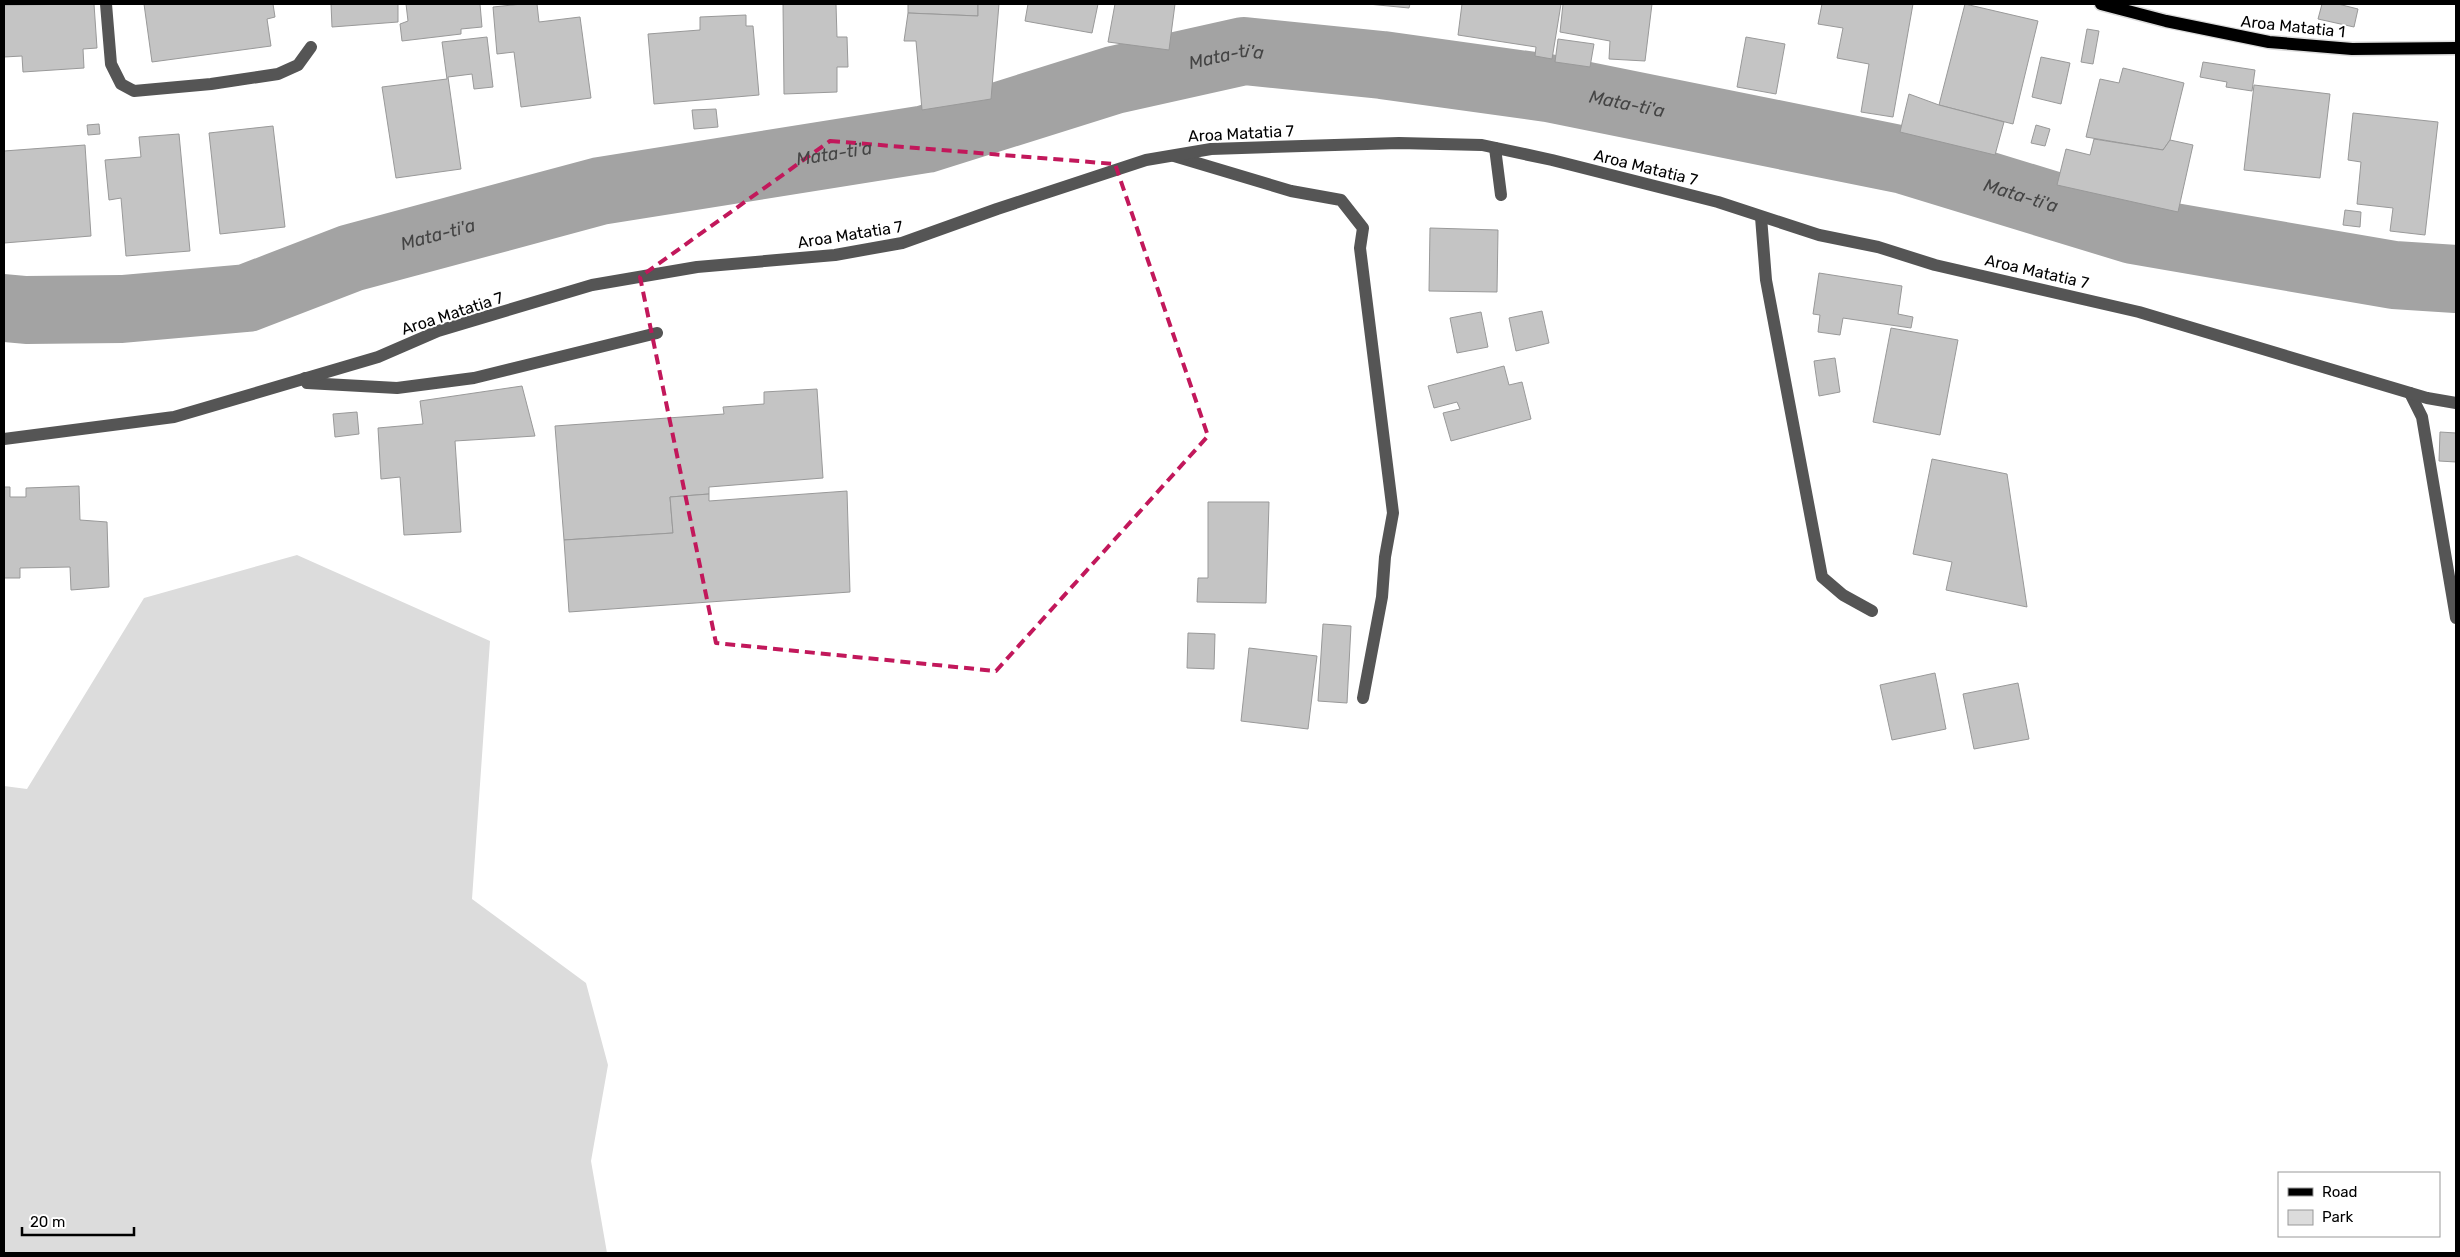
<svg xmlns="http://www.w3.org/2000/svg" width="2460" height="1257" font-family="Rubik,sans-serif">
<style>
.green{fill:#dcdcdc}
.lines{fill:none;stroke-linecap:round;stroke-linejoin:round}
.river{stroke:#a3a3a3;stroke-width:68}
.building{fill:#c4c4c4;stroke:#999}
.major-casing{stroke:#dbdbdb;stroke-width:15}
.minor{stroke:#555;stroke-width:12}
.major{stroke:#000;stroke-width:12}
.marked{fill:none;stroke:#c2185b;stroke-width:4;stroke-dasharray:10 6;stroke-linejoin:round}
.labels{text-anchor:middle;stroke-width:4;stroke-linejoin:round;paint-order:stroke}
.street-label{font-size:16px;fill:#000;stroke:#fff}
.water-label{font-size:18px;font-style:italic;fill:#444;stroke:#fff}
</style>
<rect width="100%" height="100%" fill="#fff"/>
<polygon class="green" points="297,555 490,641 472,899 586,983 608,1065 591,1161 607,1253 4,1253 4,786 27,789 144,598"/>
<g class="lines">
<path class="river" id="s1" d="M4 308 26 310 122 309 247 298 351 258 600 191 926 139 1114 80 1244 51 1382 65 1548 88 1904 160 2133 230 2394 275 2456 279"/>
</g>
<g class="building">
<polygon points="94,4 97,48 83,49 84,68 23,72 22,56 4,57 4,5"/>
<polygon points="144,4 273,4 275,17 267,19 271,46 152,62"/>
<polygon points="331,4 398,4 398,22 332,27"/>
<polygon points="406,4 480,4 482,27 461,29 461,34 402,41 400,24 408,21"/>
<polygon points="522,4 537,4 539,22 580,17 591,98 521,107 514,52 497,54 493,7"/>
<polygon points="783,4 836,4 837,37 847,37 848,67 837,67 837,92 784,94"/>
<polygon points="908,4 978,4 978,16 908,13"/>
<polygon points="978,4 999,4 991,99 922,110 916,41 904,41 908,13 978,16"/>
<polygon points="1028,4 1098,4 1092,33 1025,21"/>
<polygon points="1115,4 1175,4 1169,50 1108,42"/>
<polygon points="1368,4 1410,4 1409,8"/>
<polygon points="1462,4 1561,4 1552,59 1535,56 1536,47 1458,35"/>
<polygon points="1563,4 1652,4 1645,61 1609,59 1610,41 1560,32"/>
<polygon points="1822,4 1913,4 1893,117 1861,112 1869,64 1837,58 1843,28 1818,24"/>
<polygon points="1965,4 2038,21 2013,124 1939,105"/>
<polygon points="2322,4 2338,4 2358,9 2354,27 2318,19"/>
<polygon points="746,15 746,26 753,26 759,95 654,104 648,34 700,30 700,17"/>
<polygon points="2087,29 2099,31 2093,64 2081,62"/>
<polygon points="487,37 493,87 474,89 472,74 448,77 461,169 396,178 382,87 447,79 442,42"/>
<polygon points="1746,37 1785,44 1776,94 1737,87"/>
<polygon points="1558,39 1594,44 1590,67 1555,62"/>
<polygon points="2041,57 2070,63 2061,104 2032,97"/>
<polygon points="2203,62 2255,70 2252,91 2226,87 2227,82 2200,77"/>
<polygon points="2123,68 2184,83 2170,140 2163,150 2086,137 2100,79 2119,83"/>
<polygon points="2254,85 2330,94 2320,178 2244,170"/>
<polygon points="1909,94 1939,105 2004,122 1995,155 1900,132"/>
<polygon points="716,109 718,127 694,129 692,110"/>
<polygon points="2353,113 2438,122 2425,235 2390,231 2393,208 2357,204 2361,162 2348,160"/>
<polygon points="99,124 100,134 88,135 87,125"/>
<polygon points="2036,125 2050,129 2045,146 2031,143"/>
<polygon points="273,126 285,227 220,234 209,133"/>
<polygon points="179,134 190,251 126,256 121,198 109,200 105,160 141,157 139,137"/>
<polygon points="2094,139 2163,150 2170,140 2193,145 2178,212 2057,185 2066,149 2090,155"/>
<polygon points="85,145 91,236 4,243 4,151"/>
<polygon points="2345,210 2361,212 2360,227 2343,225"/>
<polygon points="1430,228 1498,230 1497,292 1429,291"/>
<polygon points="1819,273 1902,286 1898,314 1913,317 1911,328 1843,318 1840,335 1818,332 1820,315 1813,314"/>
<polygon points="1542,311 1549,343 1516,351 1509,318"/>
<polygon points="1481,312 1488,347 1457,353 1450,318"/>
<polygon points="1891,328 1958,340 1940,435 1873,422"/>
<polygon points="1835,358 1840,392 1819,396 1814,361"/>
<polygon points="1504,366 1509,385 1522,382 1531,419 1451,441 1443,413 1460,409 1457,402 1434,408 1428,386"/>
<polygon points="522,386 535,436 455,441 461,532 404,535 400,477 381,479 378,428 423,424 420,401"/>
<polygon points="817,389 823,478 709,487 709,494 670,497 673,533 564,540 555,426 724,414 723,407 764,404 764,392"/>
<polygon points="357,412 359,434 335,437 333,414"/>
<polygon points="2440,432 2456,433 2456,462 2439,461"/>
<polygon points="1932,459 2007,474 2027,607 1946,590 1952,562 1913,554"/>
<polygon points="79,486 80,520 107,522 109,587 71,590 70,567 20,568 20,578 4,578 4,487 10,487 10,497 26,497 26,488"/>
<polygon points="847,491 850,592 569,612 564,540 673,533 670,497 709,494 709,501"/>
<polygon points="1208,502 1269,502 1266,603 1197,602 1198,578 1208,578"/>
<polygon points="1323,624 1351,626 1347,703 1318,701"/>
<polygon points="1188,633 1215,634 1214,669 1187,668"/>
<polygon points="1249,648 1317,656 1308,729 1241,721"/>
<polygon points="1935,673 1946,729 1892,740 1880,685"/>
<polygon points="2018,683 2029,739 1974,749 1963,694"/>
</g>
<g class="lines">
<defs>
<polyline id="major" points="2101,4 2166,21 2269,42 2352,49 2456,48"/>
</defs>
<use href="#major" class="major-casing"/>
<g class="minor">
<polyline points="106,4 111,64 121,84 134,91 211,84 278,74 298,65 311,47"/>
<polyline points="1495,148 1501,195"/>
<polyline points="1174,156 1291,191 1341,200 1363,228 1360,248 1393,513 1385,557 1382,597 1363,698"/>
<polyline points="1761,217 1766,280 1822,577 1843,595 1872,611"/>
<polyline points="305,378 307,383 397,388 474,378 657,333"/>
<polyline points="2410,393 2422,417 2456,618"/>
<polyline points="4,439 174,417 378,357 438,331 592,285 697,267 835,255 902,243 997,209 1146,160 1211,149 1399,143 1482,145 1552,160 1718,202 1819,235 1878,247 1935,265 2139,312 2427,398 2456,403"/>
</g>
<use href="#major" class="major"/>
</g>
<path class="marked" d="M830 141 1115 164 1208 436 996 671 716 643 640 277Z"/>
<g class="labels">
<g class="street-label">
<text transform="translate(2293 26) rotate(6)" y="6">Aroa Matatia 1</text>
<text transform="translate(1241 133) rotate(-3)" y="6">Aroa Matatia 7</text>
<text transform="translate(1646 167) rotate(14)" y="6">Aroa Matatia 7</text>
<text transform="translate(850 234) rotate(-9)" y="6">Aroa Matatia 7</text>
<text transform="translate(2037 271) rotate(13)" y="6">Aroa Matatia 7</text>
<text transform="translate(452 313) rotate(-18)" y="6">Aroa Matatia 7</text>
</g>
<g class="water-label">
<text dy="6" stroke="none"><textPath href="#s1" startOffset="1255">Mata-ti'a</textPath></text>
<text dy="6" stroke="none"><textPath href="#s1" startOffset="1660">Mata-ti'a</textPath></text>
<text dy="6" stroke="none"><textPath href="#s1" startOffset="850">Mata-ti'a</textPath></text>
<text dy="6" stroke="none"><textPath href="#s1" startOffset="2065">Mata-ti'a</textPath></text>
<text dy="6" stroke="none"><textPath href="#s1" startOffset="445">Mata-ti'a</textPath></text>
</g>
</g>
<rect width="2460" height="1257" fill="none" stroke="#000000" stroke-width="10"/>
<rect x="2278" y="1172" width="162" height="65" fill="#ffffff" stroke="#999999"/>
<rect x="2288" y="1188" width="25" height="8" fill="#000000" stroke="#999999"/>
<text x="2322" y="1197" font-size="15" fill="#000000">Road</text>
<rect x="2288" y="1210" width="25" height="15" fill="#dcdcdc" stroke="#999999"/>
<text x="2322" y="1222" font-size="15" fill="#000000">Park</text>
<path d="M22 1227v8h112v-8" fill="none" stroke="#000000" stroke-width="2.5"/>
<text x="30" y="1227" font-size="15" fill="#000000" stroke="#ffffff" stroke-width="4" paint-order="stroke">20 m</text>
</svg>
